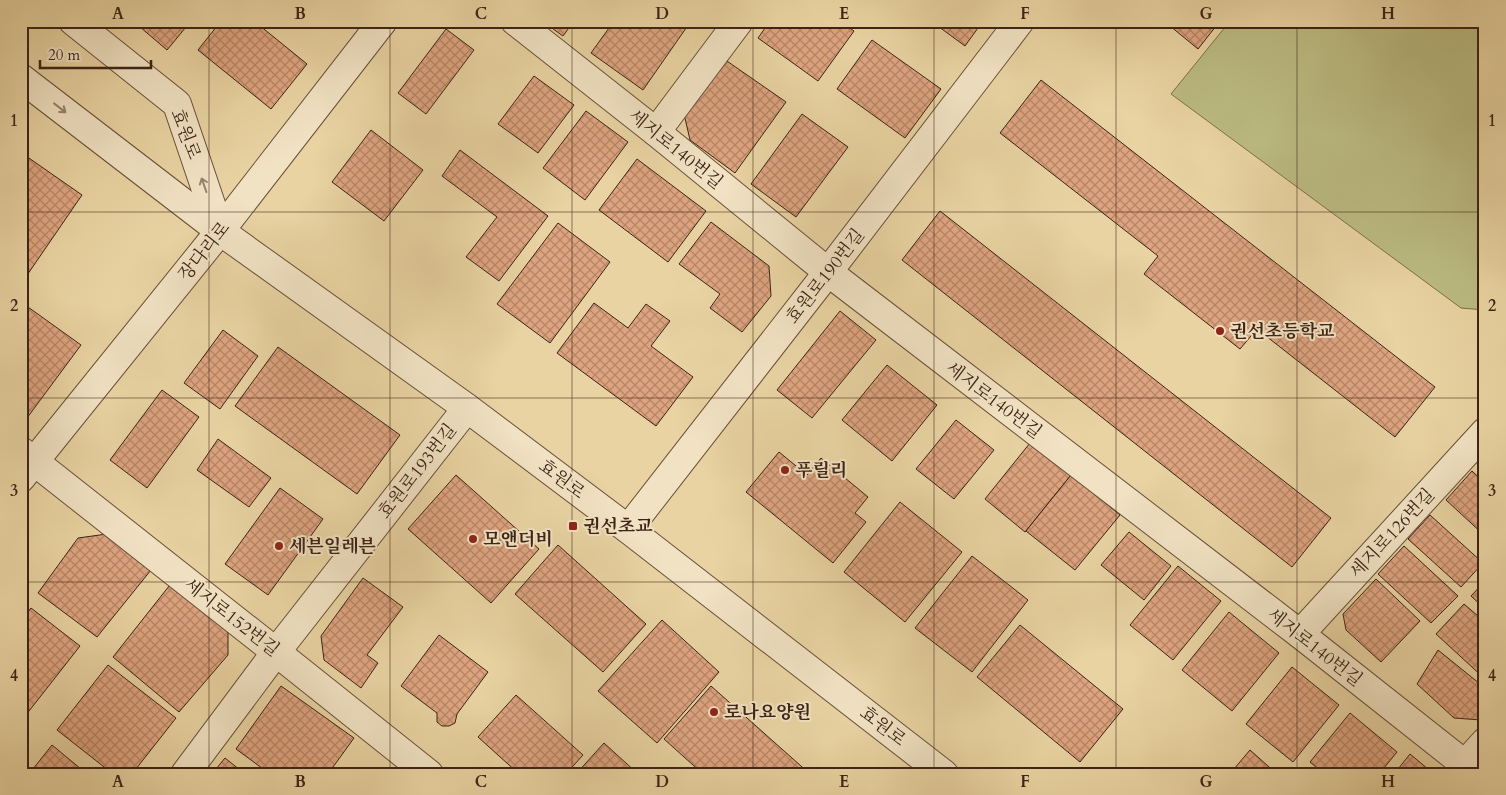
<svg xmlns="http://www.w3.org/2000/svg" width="1506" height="795" font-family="Cardo,'Noto Serif KR',serif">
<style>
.pitch{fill:#bbbb82;stroke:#7c6f4c}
.building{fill:url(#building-cross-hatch);stroke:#3d2316}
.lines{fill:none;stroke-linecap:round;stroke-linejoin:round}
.minor-casing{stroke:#684f39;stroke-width:30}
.minor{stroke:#f1e2c3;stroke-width:28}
.oneway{stroke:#97826c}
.grid{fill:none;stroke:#3d2316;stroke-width:1;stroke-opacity:0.55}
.poi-dot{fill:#8f2418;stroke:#f1e2c3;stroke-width:2}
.labels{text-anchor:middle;stroke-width:4;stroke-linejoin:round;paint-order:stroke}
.street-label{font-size:18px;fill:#3d2316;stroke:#f1e2c3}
.poi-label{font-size:18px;font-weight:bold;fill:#3d2316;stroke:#f1e2c3;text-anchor:start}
.neatline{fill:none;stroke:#3d2316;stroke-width:2}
.grid-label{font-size:16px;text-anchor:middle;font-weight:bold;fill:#3d2316}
</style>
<defs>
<pattern id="building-cross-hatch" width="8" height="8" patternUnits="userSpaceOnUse" patternTransform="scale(1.25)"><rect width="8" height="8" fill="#dea47f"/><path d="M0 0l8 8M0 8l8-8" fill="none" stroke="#b58567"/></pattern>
</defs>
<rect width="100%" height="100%" fill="#e9d3a2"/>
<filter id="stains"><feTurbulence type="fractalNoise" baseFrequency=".004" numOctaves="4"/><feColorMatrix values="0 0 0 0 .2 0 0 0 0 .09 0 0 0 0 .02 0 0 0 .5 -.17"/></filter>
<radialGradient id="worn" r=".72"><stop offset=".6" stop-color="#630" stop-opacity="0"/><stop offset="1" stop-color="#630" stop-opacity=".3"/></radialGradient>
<polygon class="pitch" points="1230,21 1485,21 1485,310 1461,308 1171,94"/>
<g class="building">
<polygon points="133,21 191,21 167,50"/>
<polygon points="221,21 254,21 307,64 271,109 198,50"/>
<polygon points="542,21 574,21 563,36"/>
<polygon points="614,21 691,21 643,90 591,53"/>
<polygon points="770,21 840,21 854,31 818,81 758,38"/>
<polygon points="851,21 865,21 860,28"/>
<polygon points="931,21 983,21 965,46"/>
<polygon points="1164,21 1220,21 1198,49"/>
<polygon points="446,29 474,50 426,114 398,93"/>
<polygon points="872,40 941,89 905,138 837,89"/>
<polygon points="724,59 786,102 735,173 690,140 684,114"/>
<polygon points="534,76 574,105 538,153 498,124"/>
<polygon points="1041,80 1435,387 1395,437 1257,329 1240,349 1144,274 1158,256 1000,133"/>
<polygon points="586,111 628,142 585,200 543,168"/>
<polygon points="802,114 848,147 796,217 751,184"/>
<polygon points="371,130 423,170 384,221 332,182"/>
<polygon points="460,150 548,216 499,281 466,257 497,217 442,176"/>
<polygon points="26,156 82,195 21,284 21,163"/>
<polygon points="637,159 706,211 668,262 599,210"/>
<polygon points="940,211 1331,518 1292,567 902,260"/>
<polygon points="711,222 769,266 771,296 742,332 710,308 720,294 679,264"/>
<polygon points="558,223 610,262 550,343 497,304"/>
<polygon points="21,302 81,345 27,418 21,414"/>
<polygon points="594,303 628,328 646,304 670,321 651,346 693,377 656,426 557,353"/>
<polygon points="840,311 876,340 812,418 777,390"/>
<polygon points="223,330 258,356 220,409 184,383"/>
<polygon points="278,347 400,435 357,494 235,406"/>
<polygon points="887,365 937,405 892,461 842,420"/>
<polygon points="162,390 199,417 147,488 110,460"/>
<polygon points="956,420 994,450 954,499 916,469"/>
<polygon points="218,439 271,478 249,507 197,470"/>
<polygon points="1030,443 1071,475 1025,532 985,499"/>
<polygon points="779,452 807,475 821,458 868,497 855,513 866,522 833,563 746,492"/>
<polygon points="1472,471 1485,483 1485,536 1446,500"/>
<polygon points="456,475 539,549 491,603 408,529"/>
<polygon points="1071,475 1120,515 1075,570 1026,531"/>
<polygon points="280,488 323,519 268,595 225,564"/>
<polygon points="900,502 962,552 905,622 844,572"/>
<polygon points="1430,515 1483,563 1461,587 1408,539"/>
<polygon points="1129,532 1171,566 1144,600 1101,565"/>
<polygon points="107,534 151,570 97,637 38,593 78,538"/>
<polygon points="558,545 646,624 603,672 515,594"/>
<polygon points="1404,546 1458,596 1431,623 1378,574"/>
<polygon points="972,556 1028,600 972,672 915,628"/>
<polygon points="1178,566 1221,601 1173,660 1130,625"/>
<polygon points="177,576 228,620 228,655 179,712 113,657"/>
<polygon points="363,578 403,607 367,655 378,663 361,688 324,660 321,636"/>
<polygon points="1376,579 1420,621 1381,662 1346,630 1343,614"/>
<polygon points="1485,581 1485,609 1471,596"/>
<polygon points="1464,604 1485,622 1485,679 1436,634"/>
<polygon points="31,608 80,646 22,720 21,620"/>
<polygon points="1229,612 1279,653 1232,711 1182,670"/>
<polygon points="662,620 719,672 657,743 598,691"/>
<polygon points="1020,625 1123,709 1080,762 977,677"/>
<polygon points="439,635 488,672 457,714 455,723 449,726 442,726 437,722 437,713 401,686"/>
<polygon points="1438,650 1485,688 1485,716 1481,720 1454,718 1417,684"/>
<polygon points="108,665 176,718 132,774 113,774 57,730"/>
<polygon points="1292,667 1339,705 1293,762 1246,724"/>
<polygon points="281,686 354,738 328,774 270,774 236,749"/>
<polygon points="711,686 810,774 703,774 664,739"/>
<polygon points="516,695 583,755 566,774 519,774 478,737"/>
<polygon points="1350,713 1397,752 1379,774 1324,774 1310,762"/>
<polygon points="604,743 638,774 576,774"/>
<polygon points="52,745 87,774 29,774"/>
<polygon points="1250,750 1277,774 1239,774 1234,769"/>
<polygon points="1410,754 1434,774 1394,774"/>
<polygon points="225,758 245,774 212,774"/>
</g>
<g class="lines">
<defs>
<g id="minor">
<polyline points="73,21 177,104 220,231"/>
<polyline points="515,21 656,132 828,272 1300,634 1477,774"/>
<polyline points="21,78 220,231 467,408 628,529 944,774"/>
<polyline points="656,132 739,21"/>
<polyline points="21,451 276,652 429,774"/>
<polyline points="21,478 220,231 383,21"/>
<polyline points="628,529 828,272 1020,21"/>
<polyline points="1300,634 1485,432"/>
<polyline points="1465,764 1485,742"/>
<polyline points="185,774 276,652 467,408"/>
</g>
</defs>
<use href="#minor" class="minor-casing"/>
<use href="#minor" class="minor"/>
</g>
<defs><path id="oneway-shaft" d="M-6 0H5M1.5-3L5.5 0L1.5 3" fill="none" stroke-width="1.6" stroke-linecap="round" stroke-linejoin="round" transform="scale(1.25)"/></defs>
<g class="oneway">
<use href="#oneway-shaft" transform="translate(60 108) rotate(38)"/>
<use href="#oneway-shaft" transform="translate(204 185) rotate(-109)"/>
</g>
<path class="grid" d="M209 21V774M390 21V774M572 21V774M753 21V774M934 21V774M1116 21V774M1297 21V774M21 212H1485M21 398H1485M21 582H1485"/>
<g class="poi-dot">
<circle cx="1220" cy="331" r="5"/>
<circle cx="785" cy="470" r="5"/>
<rect x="568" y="521" width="10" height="10" rx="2.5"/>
<circle cx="473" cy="539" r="5"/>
<circle cx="279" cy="546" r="5"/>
<circle cx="714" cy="712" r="5"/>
</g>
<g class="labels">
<g class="street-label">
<text transform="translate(186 134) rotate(69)" y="6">효원로</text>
<text transform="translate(676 149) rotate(39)" y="6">세지로140번길</text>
<text transform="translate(204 251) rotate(-51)" y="6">장다리로</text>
<text transform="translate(825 276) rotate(-52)" y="6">효원로190번길</text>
<text transform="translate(994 400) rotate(37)" y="6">세지로140번길</text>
<text transform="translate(417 471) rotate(-52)" y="6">효원로193번길</text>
<text transform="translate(562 479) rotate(37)" y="6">효원로</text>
<text transform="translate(1392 533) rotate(-47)" y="6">세지로126번길</text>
<text transform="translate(232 617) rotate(38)" y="6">세지로152번길</text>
<text transform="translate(1315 647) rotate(38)" y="6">세지로140번길</text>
<text transform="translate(883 726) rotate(38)" y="6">효원로</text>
</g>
<g class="poi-label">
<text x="1230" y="337">권선초등학교</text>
<text x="795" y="476">푸릴리</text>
<text x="583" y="532">권선초교</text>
<text x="483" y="545">모앤더비</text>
<text x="289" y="552">세븐일레븐</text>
<text x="724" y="718">로나요양원</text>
</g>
</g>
<rect width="1506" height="795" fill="none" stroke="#e9d3a2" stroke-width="55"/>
<path d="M40 60v8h111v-8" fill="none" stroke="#3d2316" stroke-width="2.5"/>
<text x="48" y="60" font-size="15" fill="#3d2316" stroke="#f1e2c3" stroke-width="4" paint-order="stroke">20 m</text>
<rect x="28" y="28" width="1450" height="740" class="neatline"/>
<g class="grid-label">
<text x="118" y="19">A</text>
<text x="300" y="19">B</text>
<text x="481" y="19">C</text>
<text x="662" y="19">D</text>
<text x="844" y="19">E</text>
<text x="1025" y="19">F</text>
<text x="1206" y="19">G</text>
<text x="1388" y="19">H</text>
<text x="14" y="126">1</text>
<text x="1492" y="126">1</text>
<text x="14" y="311">2</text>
<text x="1492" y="311">2</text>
<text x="14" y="496">3</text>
<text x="1492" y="496">3</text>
<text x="14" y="681">4</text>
<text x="1492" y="681">4</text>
<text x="118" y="787">A</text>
<text x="300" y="787">B</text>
<text x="481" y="787">C</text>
<text x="662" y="787">D</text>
<text x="844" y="787">E</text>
<text x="1025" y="787">F</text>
<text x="1206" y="787">G</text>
<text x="1388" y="787">H</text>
</g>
<rect width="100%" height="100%" filter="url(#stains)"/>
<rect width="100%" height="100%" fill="url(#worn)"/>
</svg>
